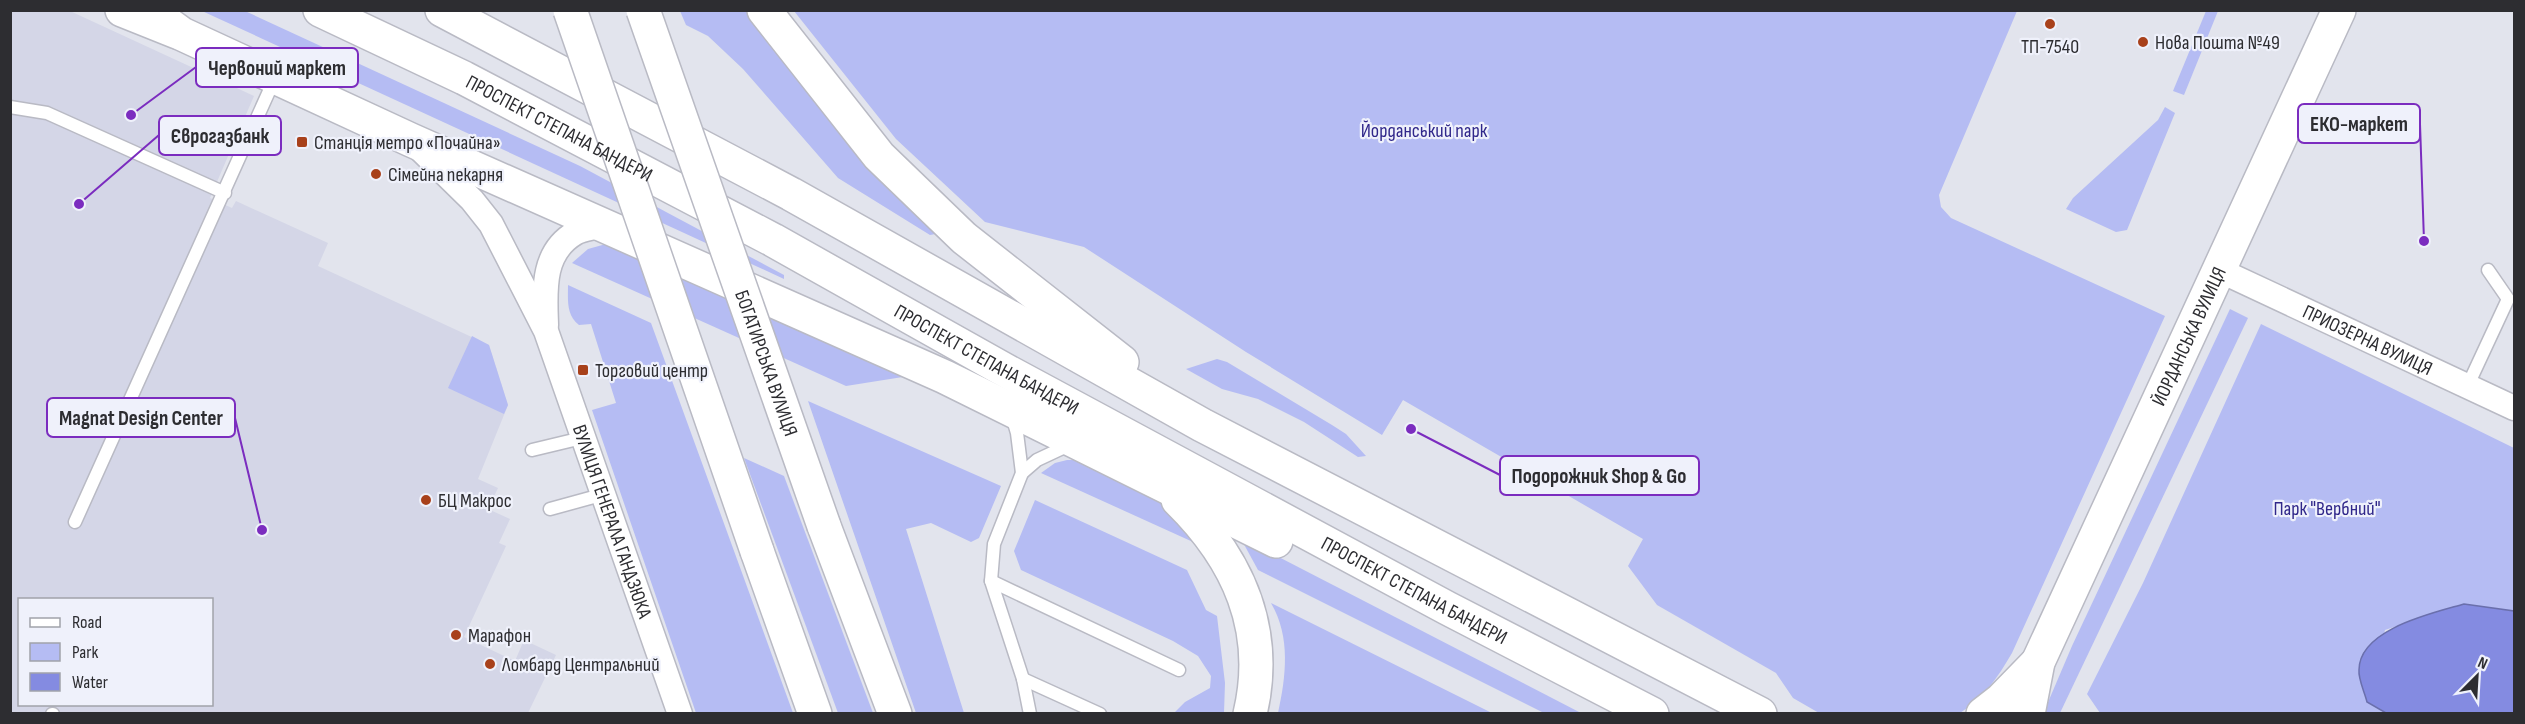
<svg xmlns="http://www.w3.org/2000/svg" width="2525" height="724" font-family="'Sofia Sans Condensed',sans-serif">
<style>
.built{fill:#d4d6e7;fill-rule:evenodd}
.green{fill:#b5bcf3}
.water{fill:#848be1;stroke:#6a6fac;stroke-width:1.5}
.lines{fill:none;stroke-linecap:round;stroke-linejoin:round}
.lane-casing{stroke:#b9bac4;stroke-width:15}
.street-casing{stroke:#b9bac4;stroke-width:27}
.secondary-casing{stroke:#b9bac4;stroke-width:36}
.primary-casing{stroke:#b9bac4;stroke-width:36}
.lane{stroke:#fff;stroke-width:12}
.street{stroke:#fff;stroke-width:24}
.secondary{stroke:#fff;stroke-width:33}
.primary{stroke:#fff;stroke-width:33}
.primary-bridge-casing{stroke:#b9bac4;stroke-width:36;stroke-linecap:butt}
.primary-bridge{stroke:#fff;stroke-width:33}
.poi-dot{fill:#a8411b;stroke:#eff1fb;stroke-width:2}
.labels{text-anchor:middle;stroke-width:4.5;stroke-linejoin:round;paint-order:stroke}
.poi-label{font-size:20px;fill:#2d2d31;stroke:#eff1fb;text-anchor:start}
.street-label{font-size:20px;fill:#2d2d31;stroke:#eff1fb}
.park-label{font-size:20px;fill:#30278a;stroke:#eff1fb}
.leader{fill:none;stroke:#7b2cbf;stroke-width:2}
.callout-dot{fill:#7b2cbf;stroke:#eff1fb;stroke-width:2}
.callout{fill:#eff1fb;stroke:#7b2cbf;stroke-width:2}
.callout-label{font-size:21px;text-anchor:middle;font-weight:bold;fill:#2d2d31}
</style>
<rect width="100%" height="100%" fill="#e2e4ed"/>
<path class="built" d="M10 11H70L254 96 210 198 232 208 236 201 328 243 318 266 489 345 508 405 478 479 498 488 488 509 510 519 499 543 506 546 464 637 515 661 524 640 556 655 528 713H11ZM20 600H212V704H20Z"/>
<g class="green">
<polygon points="202,11 245,11 580,166 784,275 784,279"/>
<polygon points="680,11 749,11 941,233 930,235 838,178 743,69 708,36 686,25"/>
<path d="M794 11H2017L1939 195 1941 207 1951 218 2165 316 2012 653C1998 677 1984 698 1960 713H1819L1793 698 1776 673 1657 605 1628 566 1643 539 1403 400 1382 435 1246 352 1084 247 985 222 896 139Z"/>
<polygon points="2206,11 2218,11 2184,95 2173,91"/>
<polygon points="2165,107 2175,113 2127,230 2116,232 2066,209 2073,198 2158,120"/>
<polygon points="606,244 909,376 846,386 572,263 588,249"/>
<path d="M568 285 651 323 793 713H696L592 410 616 403 591 324 579 325C566 315 568 300 568 285Z"/>
<polygon points="2230,309 2248,318 2060,713 2043,714 2072,646"/>
<polygon points="2261,324 2514,448 2514,611 2464,604 2385,630 2367,702 2386,713 2100,713 2087,694 2143,583"/>
<polygon points="472,336 489,345 508,405 504,414 448,388"/>
<polygon points="1217,359 1227,362 1332,425 1346,434 1366,456 1358,457 1304,422 1258,399 1222,389 1186,369"/>
<polygon points="808,401 1001,486 979,538 971,542 931,523 906,529 964,713 916,713"/>
<polygon points="744,458 784,476 873,713 838,713"/>
<polygon points="1067,460 1078,460 1162,500 1204,547 1041,473 1055,463"/>
<polygon points="1035,500 1187,570 1206,610 1217,616 1225,683 1224,713 1174,713 1185,702 1210,688 1211,676 1198,656 1173,641 1021,570 1014,551"/>
<polygon points="1240,537 1581,713 1544,713 1258,570"/>
<path d="M1271 603 1492 713H1278C1286 677 1291 637 1271 603Z"/>
</g>
<path class="water" d="M2464 604 2514 611V713H2386L2367 702C2365 693 2358 679 2359 670 2359 629 2433 613 2464 604Z"/>
<g class="lines">
<defs>
<g id="lane">
<polyline points="10,107 47,113 225,193"/>
<polyline points="2468,385 2508,299 2488,270"/>
<polyline points="1012,416 1017,433 1022,473 994,544 991,581 1023,679 1030,714"/>
<polyline points="532,450 582,438"/>
<polyline points="1022,473 1037,460 1069,445"/>
<polyline points="550,509 601,495"/>
<polyline points="75,522 275,78"/>
<polyline points="991,581 1179,670"/>
<polyline points="1023,679 1100,714"/>
<polyline points="52,714 53,714"/>
</g>
<g id="street">
<path id="s1" d="M421 150 472 200 491 224 546 331 680 714"/>
<path id="s2" d="M2221 271 2514 408"/>
<path d="M546 325C545 292 541 253 575 233 582 229 593 228 602 225"/>
</g>
<g id="secondary">
<polyline points="122,10 177,32"/>
<polyline points="1983,714 2001,700 2038,662"/>
<path id="s3" d="M2028 714 2038 662 2339 10"/>
</g>
<g id="primary">
<polyline points="149,10 182,34 411,140 945,377 1276,541"/>
<path id="s4" d="M320 10 464 78 773 240 1001 368 1447 608 1652 714"/>
<polyline points="442,10 791,194 1202,425 1760,714"/>
<polyline points="764,10 879,156 964,238 1122,362"/>
<path d="M1178 500C1238 559 1270 629 1250 714"/>
<polyline points="824,526 895,714"/>
<polyline points="757,551 815,714"/>
</g>
</defs>
<use href="#lane" class="lane-casing"/>
<use href="#street" class="street-casing"/>
<use href="#secondary" class="secondary-casing"/>
<use href="#primary" class="primary-casing"/>
<use href="#lane" class="lane"/>
<use href="#street" class="street"/>
<use href="#secondary" class="secondary"/>
<use href="#primary" class="primary"/>
<defs>
<g id="primary-bridge">
<polyline points="570,10 757,551"/>
<path id="s5" d="M643 10 824 526"/>
</g>
</defs>
<use href="#primary-bridge" class="primary-bridge-casing"/>
<use href="#primary-bridge" class="primary-bridge"/>
</g>
<g class="poi-dot">
<circle cx="2050" cy="24" r="6"/>
<circle cx="2143" cy="42" r="6"/>
<rect x="296" y="136" width="12" height="12" rx="3"/>
<circle cx="376" cy="174" r="6"/>
<rect x="577" y="364" width="12" height="12" rx="3"/>
<circle cx="426" cy="500" r="6"/>
<circle cx="456" cy="635" r="6"/>
<circle cx="490" cy="664" r="6"/>
</g>
<g class="labels">
<g class="poi-label">
<text x="2155" y="49">Нова Пошта №49</text>
<text x="2050" y="53" text-anchor="middle">ТП-7540</text>
<text x="314" y="149">Станція метро «Почайна»</text>
<text x="388" y="181">Сімейна пекарня</text>
<text x="595" y="377">Торговий центр</text>
<text x="438" y="507">БЦ Макрос</text>
<text x="468" y="642">Марафон</text>
<text x="502" y="671">Ломбард Центральний</text>
</g>
<g class="street-label">
<text dy="7" stroke="none"><textPath href="#s4" startOffset="267">ПРОСПЕКТ СТЕПАНА БАНДЕРИ</textPath></text>
<text dy="7" stroke="none"><textPath href="#s3" startOffset="412">ЙОРДАНСЬКА ВУЛИЦЯ</textPath></text>
<text dy="7" stroke="none"><textPath href="#s2" startOffset="162">ПРИОЗЕРНА ВУЛИЦЯ</textPath></text>
<text dy="7" stroke="none"><textPath href="#s4" startOffset="753">ПРОСПЕКТ СТЕПАНА БАНДЕРИ</textPath></text>
<text dy="7" stroke="none"><textPath href="#s5" startOffset="374">БОГАТИРСЬКА ВУЛИЦЯ</textPath></text>
<text dy="7" stroke="none"><textPath href="#s1" startOffset="424">ВУЛИЦЯ ГЕНЕРАЛА ГАНДЗЮКА</textPath></text>
<text dy="7" stroke="none"><textPath href="#s4" startOffset="1239">ПРОСПЕКТ СТЕПАНА БАНДЕРИ</textPath></text>
</g>
<g class="park-label">
<text x="1424" y="137">Йорданський парк</text>
<text x="2327" y="515">Парк "Вербний"</text>
</g>
</g>
<path class="leader" d="M131 115L196 67M2424 241L2420 124M79 204L159 135M262 530L235 418M1411 429L1500 475"/>
<g class="callout-dot">
<circle cx="131" cy="115" r="6"/>
<circle cx="2424" cy="241" r="6"/>
<circle cx="79" cy="204" r="6"/>
<circle cx="262" cy="530" r="6"/>
<circle cx="1411" cy="429" r="6"/>
</g>
<g class="callout">
<rect x="196" y="48" width="162" height="39" rx="6"/>
<rect x="2298" y="104" width="122" height="39" rx="6"/>
<rect x="159" y="116" width="122" height="39" rx="6"/>
<rect x="47" y="398" width="188" height="39" rx="6"/>
<rect x="1500" y="456" width="199" height="39" rx="6"/>
</g>
<g class="callout-label">
<text x="277" y="75">Червоний маркет</text>
<text x="2359" y="131">ЕКО-маркет</text>
<text x="220" y="143">Єврогазбанк</text>
<text x="141" y="425">Magnat Design Center</text>
<text x="1599" y="483">Подорожник Shop &amp; Go</text>
</g>
<rect width="2525" height="724" fill="none" stroke="#2d2d31" stroke-width="24"/>
<rect x="18" y="598" width="195" height="108" fill="#eff1fb" stroke="#a1a3aa" stroke-width="1.5"/>
<rect x="30" y="618" width="30" height="9" fill="#ffffff" stroke="#a1a3aa" stroke-width="1.5"/>
<text x="72" y="628" font-size="18" fill="#2d2d31">Road</text>
<rect x="30" y="643" width="30" height="18" fill="#b5bcf3" stroke="#a1a3aa" stroke-width="1.5"/>
<text x="72" y="658" font-size="18" fill="#2d2d31">Park</text>
<rect x="30" y="673" width="30" height="18" fill="#848be1" stroke="#a1a3aa" stroke-width="1.5"/>
<text x="72" y="688" font-size="18" fill="#2d2d31">Water</text>
<g transform="translate(2477 676) rotate(24)" stroke="#eff1fb" stroke-width="4.5" paint-order="stroke">
<path d="M0-4.5L10 22L0 15L-10 22Z" fill="#2d2d31"/>
<text y="-9" font-size="16" font-weight="bold" text-anchor="middle" fill="#2d2d31">N</text>
</g>
</svg>
